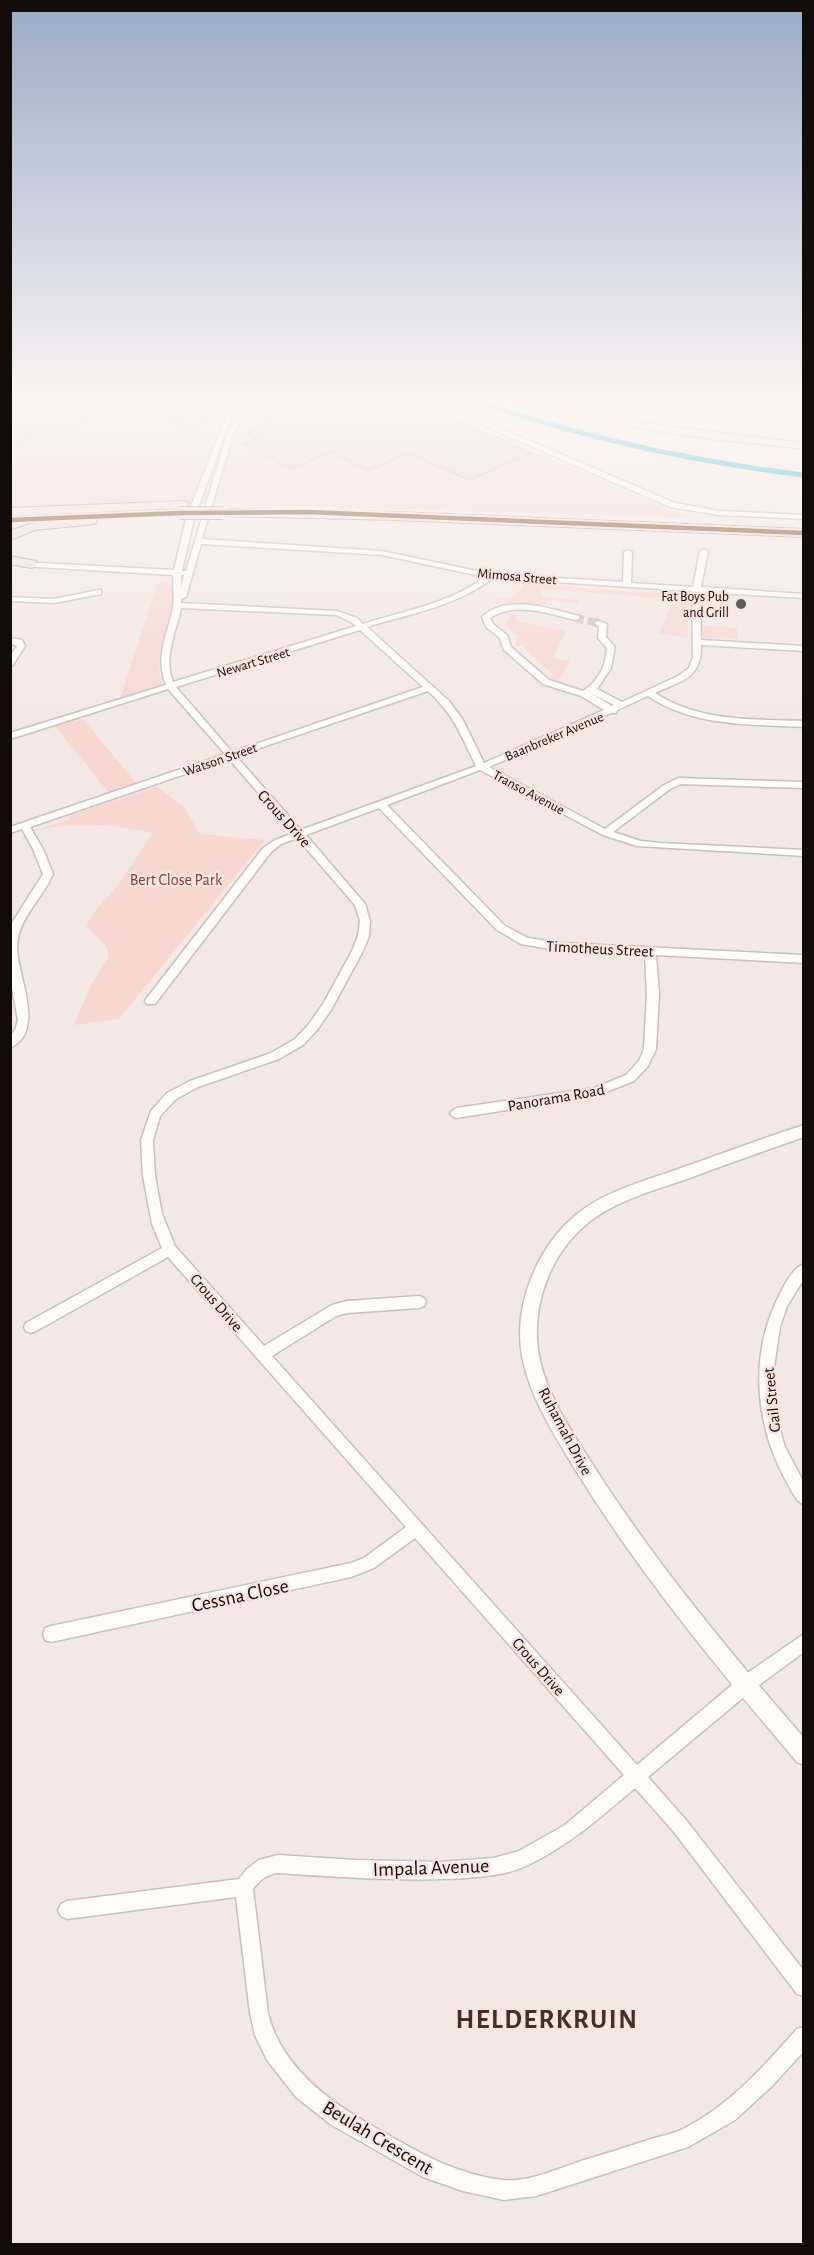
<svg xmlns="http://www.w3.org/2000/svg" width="814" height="2255" font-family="'Alegreya Sans',sans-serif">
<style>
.built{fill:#efdad5}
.green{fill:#f7d8d1}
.building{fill:#e0d0cc;stroke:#c4bbb9;stroke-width:1.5}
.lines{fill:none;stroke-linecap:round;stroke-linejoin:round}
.minor-tunnel-far1{stroke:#d1c7c4;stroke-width:8;stroke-dasharray:8 4;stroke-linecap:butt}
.minor-tunnel{stroke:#d1c7c4;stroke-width:9;stroke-dasharray:9 4.5;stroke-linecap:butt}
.minor-casing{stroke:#c8c0bd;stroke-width:3}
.tertiary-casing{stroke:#c8c0bd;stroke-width:3}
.primary-casing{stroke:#b29c97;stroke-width:2}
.minor{fill:#fdfcfb;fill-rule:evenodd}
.tertiary{fill:#fdfcfb;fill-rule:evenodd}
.primary{fill:#efe4e2;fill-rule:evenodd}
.rail{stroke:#cac7c6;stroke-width:2;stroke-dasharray:7 7;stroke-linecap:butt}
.primary-bridge-casing{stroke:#b29c97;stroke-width:14;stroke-linecap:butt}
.primary-bridge{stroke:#efe4e2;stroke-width:12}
.bus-1-casing{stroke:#f9e4df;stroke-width:8}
.bus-1{stroke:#7a4b2a;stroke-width:4.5}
.rail-1-casing{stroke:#f9e4df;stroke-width:8}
.rail-1{stroke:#00a9ce;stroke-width:5}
.poi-dot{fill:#615957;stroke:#f9e4df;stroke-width:2}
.labels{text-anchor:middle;stroke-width:5;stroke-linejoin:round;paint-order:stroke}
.far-street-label{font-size:14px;fill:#130c0b;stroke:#f9e4df}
.far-poi-label{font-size:14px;fill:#130c0b;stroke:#f9e4df;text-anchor:end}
.street-label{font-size:16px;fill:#130c0b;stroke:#f9e4df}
.park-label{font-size:16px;fill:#864032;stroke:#f9e4df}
.near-street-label{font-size:20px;fill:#130c0b;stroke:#f9e4df}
.near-district-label{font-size:27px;font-weight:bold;letter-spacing:1.5px;fill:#41312e;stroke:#f9e4df}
</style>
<rect width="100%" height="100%" fill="#f3e8e5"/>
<polygon class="built" points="10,399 412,399 688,518 209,503 11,510"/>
<g class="green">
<polygon points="158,582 170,584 174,598 159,671 163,687 120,699"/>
<path d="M523 584 689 595 688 638 659 633 674 599 541 589V597L579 600 578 604 549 600 544 605C532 604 501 603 493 598L509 599 523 587Z"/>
<polygon points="510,614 517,614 516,621 566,631 553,658 570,661 557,683 551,678 554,676 522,646 516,646 516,639 520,638 506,625"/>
<polygon points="700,625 737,628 737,639 705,638 698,633"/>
<polygon points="83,719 137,784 109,793 55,726"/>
<polygon points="157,787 184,807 200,834 265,840 119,1019 74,1025 91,985 108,957 108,948 86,926 95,911 118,885 153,833 105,825 61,826 32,831 72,819 66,817"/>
</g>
<polygon class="building" points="10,399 374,399 403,413 420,405 531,453 470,480 408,454 368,471 331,452 291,469 244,444 258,439 247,433 272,422 239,415 213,412 193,430 179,427 180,423 172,422 175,420 107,405 72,430 45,425 19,446 10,444"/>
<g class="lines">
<g class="minor-tunnel-far1">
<polyline points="228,418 244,399"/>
<polyline points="239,419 255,399"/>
<polyline points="576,618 598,623"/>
</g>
<polyline class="minor-tunnel" points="594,622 598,623"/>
<defs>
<g id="minor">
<polygon points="423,399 432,399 675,503 719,511 804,515 804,519 719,515 670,507"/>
<polygon points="800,399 804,399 800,416 804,421 804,430 794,416"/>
<path d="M226 417 231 418 194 519 182 571H186L228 431 239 417 242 419 234 431 202 539 382 551 491 574 623 582 624 552 628 550 632 552 631 583 693 587 700 551 704 549 708 551 701 587 804 594V598L700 592 701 640 804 646V651L701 645C702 679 681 681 655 693 699 722 753 719 804 721V727C750 724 694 727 648 696L617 710 616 713H611L489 767 605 829 664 785 679 778 804 782V788L681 784 670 789 613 832 641 841 661 843 804 850V856L637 846 603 835 480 770 387 805 505 926 528 938 561 943 804 955V963L656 955 659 994 656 1049 648 1066 634 1081 596 1096 456 1118 452 1116 450 1113 456 1108 594 1088 626 1075 639 1061 644 1049 647 994 645 955 561 951 521 944 497 930 379 808 306 835 365 904 370 921 369 936 363 951 331 1010 317 1030 303 1045 279 1059 198 1087 176 1099 160 1116 153 1140 155 1176 162 1214 175 1246 264 1346 332 1305 347 1301 419 1296 424 1298 426 1302 424 1306 419 1308 347 1313 336 1316 272 1356 637 1765 739 1679 804 1634V1652L751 1691 648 1777 686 1820 804 1971V1996L797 1994 674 1832 635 1788C601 1817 568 1846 528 1865 508 1875 487 1876 465 1878 403 1882 340 1877 278 1873 266 1875 260 1880 253 1889L268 2013C280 2064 325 2099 369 2124 413 2149 450 2173 502 2180 526 2183 558 2169 581 2161 604 2154 628 2147 651 2139 662 2136 675 2133 685 2128 731 2104 763 2067 797 2029L804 2027V2051L772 2086 735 2120 688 2147 536 2196 504 2200 463 2191 423 2177 330 2124 296 2097 267 2060 255 2035 250 2013 236 1897 67 1919 61 1916 58 1910 61 1904 67 1901 239 1879 247 1869 259 1860 278 1855 355 1860 439 1862 494 1858 519 1851 565 1825 624 1775 415 1538 374 1568 351 1577 51 1642 45 1640 43 1634 45 1628 51 1626 351 1563 364 1558 406 1527 168 1257 36 1331 31 1333 26 1331 24 1327 26 1323 162 1248 152 1224 143 1176 141 1140 151 1111 167 1093 190 1081 271 1053 295 1039 309 1024 323 1004 352 951 358 936 360 921 355 905 297 838 281 844 271 852 155 1004H147L145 1001 147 998 263 848 275 840 293 833 229 759 30 827 43 849 53 874C42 900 17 918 17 949 18 977 46 1032 10 1048V1036L15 1030 18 1020 10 977V926L43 874 33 849 22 829 10 833V827L225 754 168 689 10 739V733L166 685C155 657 166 639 172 612 175 601 173 587 173 575L21 566 17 564 21 562 174 570 186 519ZM201 544 382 555 485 577C451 603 403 611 363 624L357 618 337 611 181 603V599L186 597ZM181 575H184L181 587ZM493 578 692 591 693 657 689 668 678 676 622 702 597 689 611 668 615 647 606 637 607 624 598 621 594 623 599 626 598 638 607 648C606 666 598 681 583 691L549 680 511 647 507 635 493 624 490 618C515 601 549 614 576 620L580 618 579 616C550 609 507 593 482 617L486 627 500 638 504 650 543 684 581 696 604 710 484 763 463 720 449 701 367 627C409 614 457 606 493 578ZM181 608 336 615 351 622 356 626 173 682C163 657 176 633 181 608ZM360 630 423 687 232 752 176 687ZM428 691C454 715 461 735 476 766L301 830 236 756ZM591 693 614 705 612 706Z"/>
<polygon points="98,590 101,590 101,594 54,603 10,601 10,597 54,599"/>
<polygon points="10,638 22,640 25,646 13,665 10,665 10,656 17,646 10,643"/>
<path d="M804 1264V1279L787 1306 780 1327 773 1374 777 1420 785 1447 804 1483V1505C795 1501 790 1487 785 1479 754 1421 749 1351 781 1292 786 1282 793 1268 804 1264Z"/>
</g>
<path id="tertiary" d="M804 1125V1137C764 1151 724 1165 684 1180 652 1191 616 1201 589 1222 550 1253 530 1307 539 1356 547 1395 570 1429 591 1462 653 1560 728 1650 804 1738V1765L797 1762C719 1670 642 1577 578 1474 556 1438 530 1398 522 1356 513 1305 537 1247 577 1214 607 1190 648 1180 684 1167 724 1153 763 1138 804 1125Z"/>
<g id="primary">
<path d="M564 399H578L604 412 645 423 804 443V449C749 442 602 434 564 399Z"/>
<polygon points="184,501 188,502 188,508 10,516 10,508"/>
<polygon points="223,509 396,512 804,529 804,537 396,520 219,516 217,513"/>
<polygon points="91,517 97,521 95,524 35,530 10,540 10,531 33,523"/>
<polygon points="10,556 36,561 38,564 32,568 10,564"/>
</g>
</defs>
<use href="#minor" class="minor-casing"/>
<use href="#tertiary" class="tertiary-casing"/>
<use href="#primary" class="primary-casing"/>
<use href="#minor" class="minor"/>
<use href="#tertiary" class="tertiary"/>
<use href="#primary" class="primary"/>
<path class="rail" d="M470 399C579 437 689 461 804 475"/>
<defs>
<polyline id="primary-bridge" points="180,513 223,513"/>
</defs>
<use href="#primary-bridge" class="primary-bridge-casing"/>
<use href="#primary-bridge" class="primary-bridge"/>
<defs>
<polyline id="bus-1" points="10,520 180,513 307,512 804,533"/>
</defs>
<use href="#bus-1" class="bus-1-casing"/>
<use href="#bus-1" class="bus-1"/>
<defs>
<path id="rail-1" d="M470 399C579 437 689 461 804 475"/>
</defs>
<use href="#rail-1" class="rail-1-casing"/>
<use href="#rail-1" class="rail-1"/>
</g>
<linearGradient id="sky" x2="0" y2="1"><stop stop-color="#9aaac6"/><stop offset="0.56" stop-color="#faf5f3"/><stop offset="1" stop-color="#faf5f3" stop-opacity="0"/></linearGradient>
<rect width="814" height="715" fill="url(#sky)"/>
<circle class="poi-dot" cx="741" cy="604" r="6"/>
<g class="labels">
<g class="far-street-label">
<text transform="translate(517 576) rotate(5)" y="5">Mimosa Street</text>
<text transform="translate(253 662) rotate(-17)" y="5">Newart Street</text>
<text transform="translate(554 736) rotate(-23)" y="5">Baanbreker Avenue</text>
<text transform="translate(220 759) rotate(-19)" y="5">Watson Street</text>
<text transform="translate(529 792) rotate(28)" y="5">Transo Avenue</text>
</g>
<g class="far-poi-label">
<text x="729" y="601">Fat Boys Pub<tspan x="729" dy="16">and Grill</tspan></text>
</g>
<g class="street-label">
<text transform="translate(285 818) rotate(48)" y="6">Crous Drive</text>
<text transform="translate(600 948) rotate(3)" y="6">Timotheus Street</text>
<text transform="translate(556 1097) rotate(-10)" y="6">Panorama Road</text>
<text transform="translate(217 1302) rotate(49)" y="6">Crous Drive</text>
<text transform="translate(771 1400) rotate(-96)" y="6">Gail Street</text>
<text transform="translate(566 1431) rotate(62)" y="6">Ruhamah Drive</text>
<text transform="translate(539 1666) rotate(49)" y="6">Crous Drive</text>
</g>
<g class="park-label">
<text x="176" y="885">Bert Close Park</text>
</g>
<g class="near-street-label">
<text transform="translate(240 1595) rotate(-12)" y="7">Cessna Close</text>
<text transform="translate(431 1867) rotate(-2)" y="7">Impala Avenue</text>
<text transform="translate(378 2137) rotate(31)" y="7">Beulah Crescent</text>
</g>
<g class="near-district-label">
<text x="547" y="2028">HELDERKRUIN</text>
</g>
</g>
<rect width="814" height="2255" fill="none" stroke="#130c0b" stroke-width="24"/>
</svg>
